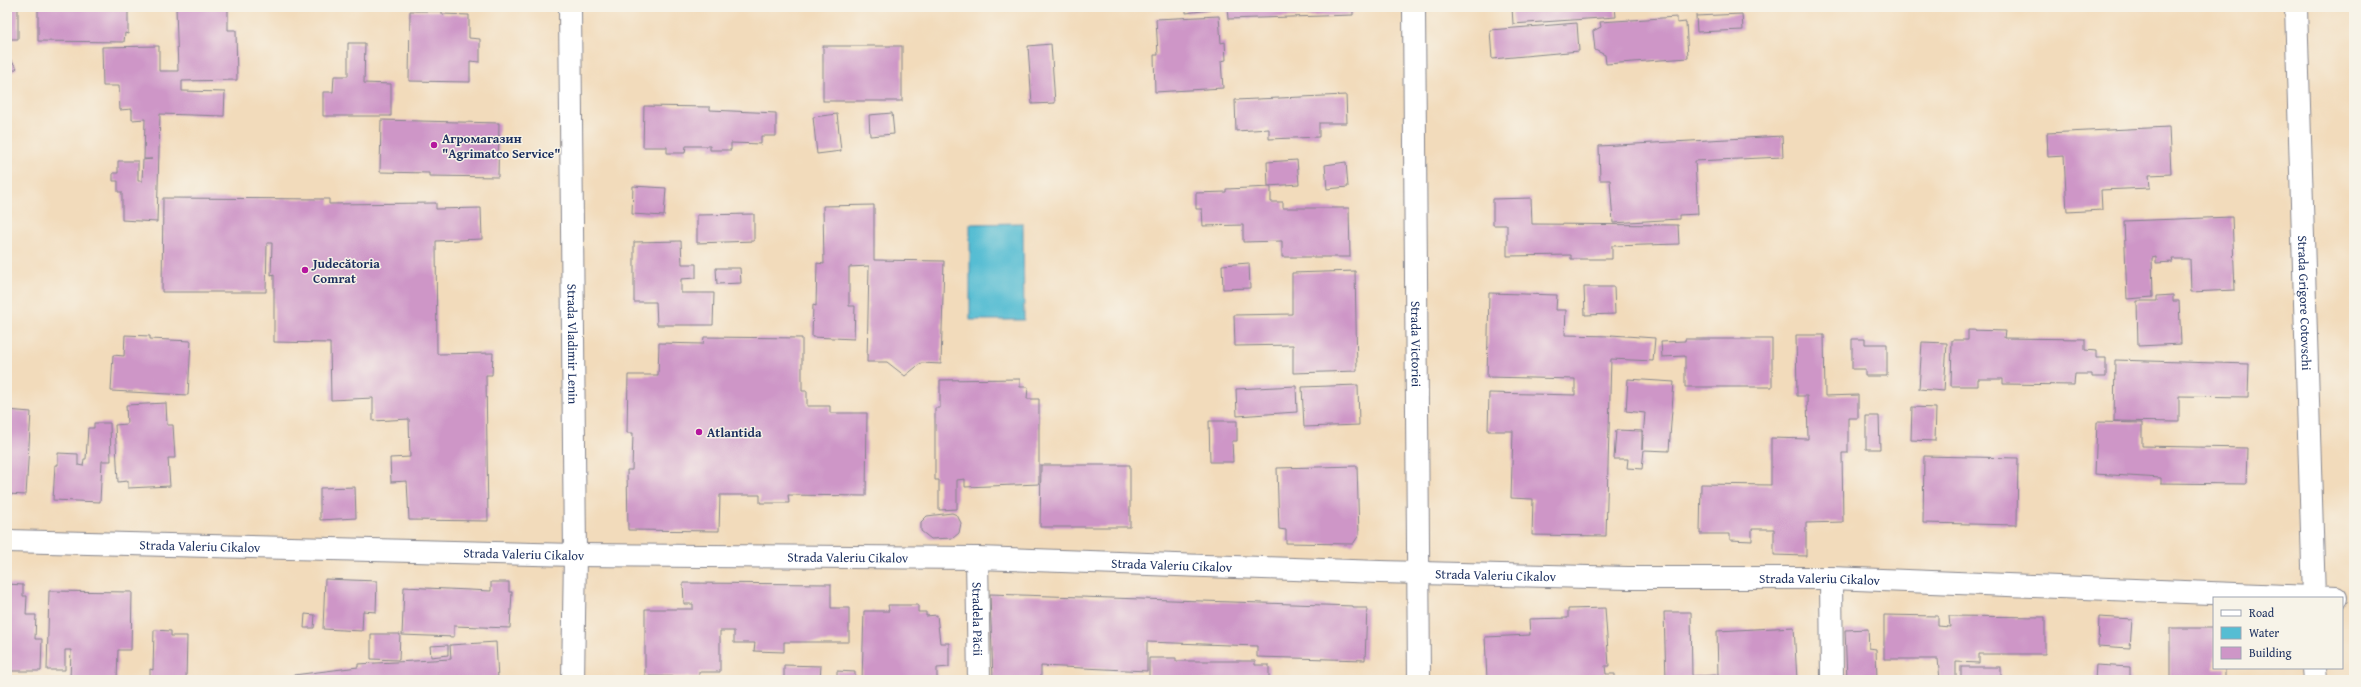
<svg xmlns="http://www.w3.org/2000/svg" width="2361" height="687" font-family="'Gentium Book Plus',serif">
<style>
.water{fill:#56bdd3;stroke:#387698}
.building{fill:#ce96c7}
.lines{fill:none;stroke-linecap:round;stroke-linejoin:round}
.minor-casing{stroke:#86858c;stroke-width:24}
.major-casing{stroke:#86858c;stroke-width:24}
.minor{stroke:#fff;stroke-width:22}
.major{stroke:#fff;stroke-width:22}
.poi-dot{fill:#b5179e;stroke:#f7f3e8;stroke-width:1.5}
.labels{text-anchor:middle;stroke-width:3;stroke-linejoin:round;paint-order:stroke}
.poi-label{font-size:13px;font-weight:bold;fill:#1b2f5e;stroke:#f7f3e8;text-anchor:start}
.street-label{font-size:13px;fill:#1b2f5e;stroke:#f7f3e8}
</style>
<rect width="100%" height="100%" fill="#f7f3e8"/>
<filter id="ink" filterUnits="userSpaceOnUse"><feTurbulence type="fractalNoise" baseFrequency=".025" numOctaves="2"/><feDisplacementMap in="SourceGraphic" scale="8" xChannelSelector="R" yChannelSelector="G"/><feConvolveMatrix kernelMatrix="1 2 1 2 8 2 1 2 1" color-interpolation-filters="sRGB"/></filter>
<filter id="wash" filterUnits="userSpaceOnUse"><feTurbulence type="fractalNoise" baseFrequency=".012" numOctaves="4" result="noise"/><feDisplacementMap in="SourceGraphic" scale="16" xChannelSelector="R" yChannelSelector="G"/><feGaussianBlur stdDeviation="0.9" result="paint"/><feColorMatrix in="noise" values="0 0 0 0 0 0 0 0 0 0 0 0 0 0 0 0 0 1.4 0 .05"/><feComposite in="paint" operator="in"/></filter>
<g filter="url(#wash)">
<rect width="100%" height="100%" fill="#f2dbbb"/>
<polygon class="water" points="1023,223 1024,320 970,320 970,224"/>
<g id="blocks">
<g class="building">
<rect x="7" y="7" width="11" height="32"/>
<polygon points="38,7 128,7 128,34 125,33 124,42 38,41"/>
<polygon points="176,7 228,7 228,30 236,30 237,80 182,81 182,91 225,92 224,116 160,114 157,222 122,220 122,192 118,192 118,181 113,181 113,173 118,173 118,161 138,161 138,181 142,181 143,160 152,159 144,159 145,119 132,120 132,109 120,110 119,86 103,86 102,47 159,46 159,71 178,71"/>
<polygon points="1186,7 1210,7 1210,10 1186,13"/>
<polygon points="1227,7 1353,7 1353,15 1228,19"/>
<polygon points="1512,7 1615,7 1616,17 1513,24"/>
<polygon points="2127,7 2156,7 2156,8 2127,9"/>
<polygon points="410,11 442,11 442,14 469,15 469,38 480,39 480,62 470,61 470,82 409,81"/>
<polygon points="1742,14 1743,30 1697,32 1696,16"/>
<polygon points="1219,16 1221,43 1225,42 1226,60 1221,61 1223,88 1155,92 1154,55 1158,55 1156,19"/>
<polygon points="1677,17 1677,23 1686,22 1688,58 1606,64 1605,55 1595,50 1593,31 1601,27 1600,22"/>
<polygon points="1577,23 1579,51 1492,59 1490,30"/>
<polygon points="348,43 365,43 364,83 391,84 391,116 323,116 323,92 333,92 334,76 348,76"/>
<polygon points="1051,44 1055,103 1032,104 1028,46"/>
<rect x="823" y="46" width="79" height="55"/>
<polygon points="7,55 17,68 7,76"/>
<polygon points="1346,95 1347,123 1319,123 1319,137 1269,139 1269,129 1236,131 1235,100"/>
<polygon points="644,106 710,107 710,110 776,113 776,136 761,136 761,144 731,143 731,150 710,150 710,146 686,146 685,153 667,153 667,147 643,147"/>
<polygon points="892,113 894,134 870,136 869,115"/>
<polygon points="837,114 841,151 817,154 813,117"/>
<polygon points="381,120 499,123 498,177 429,176 429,173 380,172"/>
<polygon points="2169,127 2171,174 2149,175 2150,188 2101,190 2102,210 2067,212 2064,156 2048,157 2047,133"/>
<polygon points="1782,136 1783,157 1695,161 1698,214 1679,215 1679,219 1613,223 1610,180 1600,180 1599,146"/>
<polygon points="1297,160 1299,184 1268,186 1267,162"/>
<polygon points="1346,162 1348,187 1327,189 1325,165"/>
<polygon points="633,186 666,188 664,216 632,214"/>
<polygon points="1271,187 1271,202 1283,202 1283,208 1349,208 1350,257 1282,257 1282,241 1243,242 1243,225 1203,226 1202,209 1196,209 1196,193 1226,192 1226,189"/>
<polygon points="163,198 329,199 329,204 436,203 436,209 481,208 482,239 436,241 437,354 493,353 492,375 486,375 488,521 409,520 407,481 391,482 390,458 410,457 409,419 373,421 373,398 331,400 330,343 274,342 274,274 271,275 272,243 267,243 266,292 162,292"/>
<polygon points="1531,198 1532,224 1678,225 1679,244 1612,246 1612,259 1571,259 1571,255 1507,256 1507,225 1493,225 1493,199"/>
<polygon points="874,205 874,260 944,261 941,364 921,363 905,376 887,362 867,362 869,266 849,267 849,306 855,306 854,339 812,337 813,305 816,306 817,263 824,264 823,206"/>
<polygon points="754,214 754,241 697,243 697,215"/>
<polygon points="2232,217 2235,290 2191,292 2190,259 2172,259 2173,262 2156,263 2156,257 2152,258 2153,297 2127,299 2124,221"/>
<polygon points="681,241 682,264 696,264 696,278 681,279 681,293 714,293 713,325 657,325 656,302 634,302 634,242"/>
<polygon points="1249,263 1250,288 1223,289 1222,265"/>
<polygon points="716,268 740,268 741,283 717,284"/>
<polygon points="1355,271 1357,371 1293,373 1293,345 1235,346 1234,315 1292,314 1292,273"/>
<polygon points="1584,287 1614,287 1615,314 1585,315"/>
<polygon points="1489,293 1557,295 1556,310 1566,310 1565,335 1612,336 1611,335 1655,338 1653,361 1611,359 1606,536 1532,535 1533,499 1511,498 1513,431 1488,431 1489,393 1575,395 1575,379 1487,377"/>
<polygon points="2173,295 2173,301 2179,301 2181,344 2138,346 2137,301 2157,301 2157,296"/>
<polygon points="1968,330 2005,331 2004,338 2085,339 2085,350 2096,351 2096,358 2106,358 2106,377 2092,377 2092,374 2075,374 2074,385 2003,384 2003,379 1978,379 1978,386 1951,386 1952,340 1968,340"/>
<polygon points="125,335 150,336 150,339 191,341 188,395 111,391 113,355 124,356"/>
<polygon points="1796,335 1824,335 1825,396 1858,395 1858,418 1848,418 1848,453 1842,453 1843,522 1806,523 1806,556 1774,555 1774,529 1752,529 1752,541 1730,540 1730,534 1700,534 1701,484 1771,485 1771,438 1808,439 1807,396 1797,396"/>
<polygon points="704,337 802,338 802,391 807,391 807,406 830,406 830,413 867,413 866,496 788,495 789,503 760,503 760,495 720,495 719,531 628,530 627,470 632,470 633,433 627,433 628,375 658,375 659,343 703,344"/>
<polygon points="1685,339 1772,339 1772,387 1685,387 1685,356 1662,357 1661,342 1685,341"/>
<polygon points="1852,339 1865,339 1865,344 1887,344 1887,376 1865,376 1865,369 1852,369"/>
<polygon points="1922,342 1947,343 1944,391 1919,389"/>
<polygon points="2115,360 2249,364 2248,397 2179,396 2179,422 2114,421"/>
<polygon points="1020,379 1020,387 1028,387 1027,399 1039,399 1039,484 965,487 965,479 957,480 957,509 939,510 939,480 935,480 935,408 940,408 940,380"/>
<polygon points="1628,379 1674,382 1669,451 1644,450 1642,469 1627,468 1628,459 1614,459 1616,430 1642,431 1642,449 1645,413 1626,411"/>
<polygon points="1358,385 1359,425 1304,427 1302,387"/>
<polygon points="1296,386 1297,412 1237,416 1236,389"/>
<polygon points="166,403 167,425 173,425 175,458 168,458 170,486 128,488 128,481 118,482 115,425 127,424 126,405"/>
<polygon points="1912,407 1936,408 1935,441 1911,440"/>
<polygon points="7,410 31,412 26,495 7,494"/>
<polygon points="1866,416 1879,416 1880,449 1866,449"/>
<polygon points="1209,421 1237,421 1237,441 1232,441 1233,462 1210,462"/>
<polygon points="2097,422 2142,423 2142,446 2247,448 2246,484 2161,483 2161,478 2095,474"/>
<polygon points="94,423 110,423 111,461 102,461 100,502 53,500 55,465 58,465 58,453 78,454 78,465 83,466 84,459 86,459 88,428 94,428"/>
<polygon points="1924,456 2018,458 2017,525 1923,523"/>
<polygon points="1041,465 1130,465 1130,527 1040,527"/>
<polygon points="1357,466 1359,535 1353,544 1286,543 1286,530 1279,529 1277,468"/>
<polygon points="355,487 356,518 320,520 320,488"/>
<polygon points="952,513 957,515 961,523 959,533 953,538 931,539 921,531 921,522 927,516"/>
<polygon points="325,579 377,581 376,612 363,611 362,631 323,629"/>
<polygon points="491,582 509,582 509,592 512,592 510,628 454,626 454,637 402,635 404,587 491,591"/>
<polygon points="683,583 831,584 831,608 849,608 849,642 784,642 784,652 754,651 755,643 734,643 734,631 720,631 720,672 699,672 699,677 645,676 645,609 693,609 693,604 684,604"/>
<polygon points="7,584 23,585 23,596 27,596 26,615 36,615 35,639 42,639 41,671 7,671"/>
<polygon points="49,591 132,592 131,650 118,650 117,680 70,680 71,650 65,650 65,670 47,670"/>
<polygon points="990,594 1353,606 1353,608 1367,608 1365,660 1257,657 1257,646 1147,642 1147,671 1041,666 1041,680 993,680"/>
<polygon points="888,605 918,605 918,612 926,612 926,616 937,615 940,643 949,643 949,667 937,668 937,680 862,680 864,611 889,611"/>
<polygon points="1605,608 1609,666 1605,666 1606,674 1615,674 1615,680 1487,680 1485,637 1530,635 1529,619 1568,618 1568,609"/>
<polygon points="1664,612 1691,612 1692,676 1718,675 1717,631 1794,627 1797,680 1666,680"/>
<polygon points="305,614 315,615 314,628 304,628"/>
<polygon points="1884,615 1938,616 1938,626 1950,627 1949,616 2045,617 2045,654 1979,654 1979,663 1956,662 1956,680 1940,680 1938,659 1884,659"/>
<polygon points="2099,617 2132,619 2130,648 2098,646"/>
<polygon points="2170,628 2214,628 2214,668 2225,668 2225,680 2170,680"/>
<polygon points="1868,629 1869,648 1876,649 1877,680 1847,680 1845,630"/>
<polygon points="154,630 171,631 171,636 187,636 186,680 150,680 150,669 153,670"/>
<polygon points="371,634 400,634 399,660 371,659"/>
<polygon points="496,642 498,680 295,680 294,675 358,667 358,664 451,659 450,645"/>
<polygon points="448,645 448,655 431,657 430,646"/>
<polygon points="1149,658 1176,658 1176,661 1255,661 1255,665 1269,665 1269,678 1255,677 1255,680 1149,680"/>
<polygon points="784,665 821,666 820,680 784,680"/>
<polygon points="2096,665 2130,667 2130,680 2095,680"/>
<rect x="1961" y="667" width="40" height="13"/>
<polygon points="837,671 855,672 855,680 837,680"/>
</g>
</g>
</g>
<g filter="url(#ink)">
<use href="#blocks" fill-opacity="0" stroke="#86858c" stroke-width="1"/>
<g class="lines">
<defs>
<g id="minor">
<path id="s1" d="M1414 7 1419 680"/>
<path id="s2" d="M2296 7 2314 598"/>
<path id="s3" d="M7 541 575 555 977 558 1380 572 1628 578H1831L2336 598"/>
<path id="s4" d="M977 558 979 680"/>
<polyline points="1831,578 1832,680"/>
<polyline points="2314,668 2315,680"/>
</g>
<g id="major">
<path id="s5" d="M570 7 575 555 573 680"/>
</g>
</defs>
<use href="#minor" class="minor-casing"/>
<use href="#major" class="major-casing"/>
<use href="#minor" class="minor"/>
<use href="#major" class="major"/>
</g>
</g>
<g class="poi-dot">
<circle cx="434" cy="145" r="4"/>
<circle cx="305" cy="270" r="4"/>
<circle cx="699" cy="432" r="4"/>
</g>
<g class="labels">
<g class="poi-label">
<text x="442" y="143">Агромагазин<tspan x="442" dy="15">"Agrimatco Service"</tspan></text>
<text x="313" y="268">Judecătoria<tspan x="313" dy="15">Comrat</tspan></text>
<text x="707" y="437">Atlantida</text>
</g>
<g class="street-label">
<text dy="5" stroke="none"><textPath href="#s2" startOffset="296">Strada Grigore Cotovschi</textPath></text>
<text dy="5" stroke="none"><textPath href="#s5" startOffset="337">Strada Vladimir Lenin</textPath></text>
<text dy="5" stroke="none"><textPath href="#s1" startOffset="337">Strada Victoriei</textPath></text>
<text dy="5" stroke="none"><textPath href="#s3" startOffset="193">Strada Valeriu Cikalov</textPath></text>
<text dy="5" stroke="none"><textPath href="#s3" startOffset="517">Strada Valeriu Cikalov</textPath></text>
<text dy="5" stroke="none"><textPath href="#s3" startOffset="841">Strada Valeriu Cikalov</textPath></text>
<text dy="5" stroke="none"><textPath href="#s3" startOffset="1165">Strada Valeriu Cikalov</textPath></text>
<text dy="5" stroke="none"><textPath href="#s3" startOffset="1489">Strada Valeriu Cikalov</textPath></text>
<text dy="5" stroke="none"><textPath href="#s3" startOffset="1813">Strada Valeriu Cikalov</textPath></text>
<text dy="5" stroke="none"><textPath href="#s4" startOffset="61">Stradela Păcii</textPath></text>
</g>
</g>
<rect width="2361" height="687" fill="none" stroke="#f7f3e8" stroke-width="24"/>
<rect x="2213" y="597" width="130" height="72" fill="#f7f3e8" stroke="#9fa5b1"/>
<rect x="2221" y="610" width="20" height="6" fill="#ffffff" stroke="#9fa5b1"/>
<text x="2249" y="617" font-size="12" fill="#1b2f5e">Road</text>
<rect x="2221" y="627" width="20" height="12" fill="#56bdd3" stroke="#9fa5b1"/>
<text x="2249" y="637" font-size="12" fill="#1b2f5e">Water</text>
<rect x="2221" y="647" width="20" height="12" fill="#ce96c7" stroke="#9fa5b1"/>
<text x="2249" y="657" font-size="12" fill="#1b2f5e">Building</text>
</svg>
